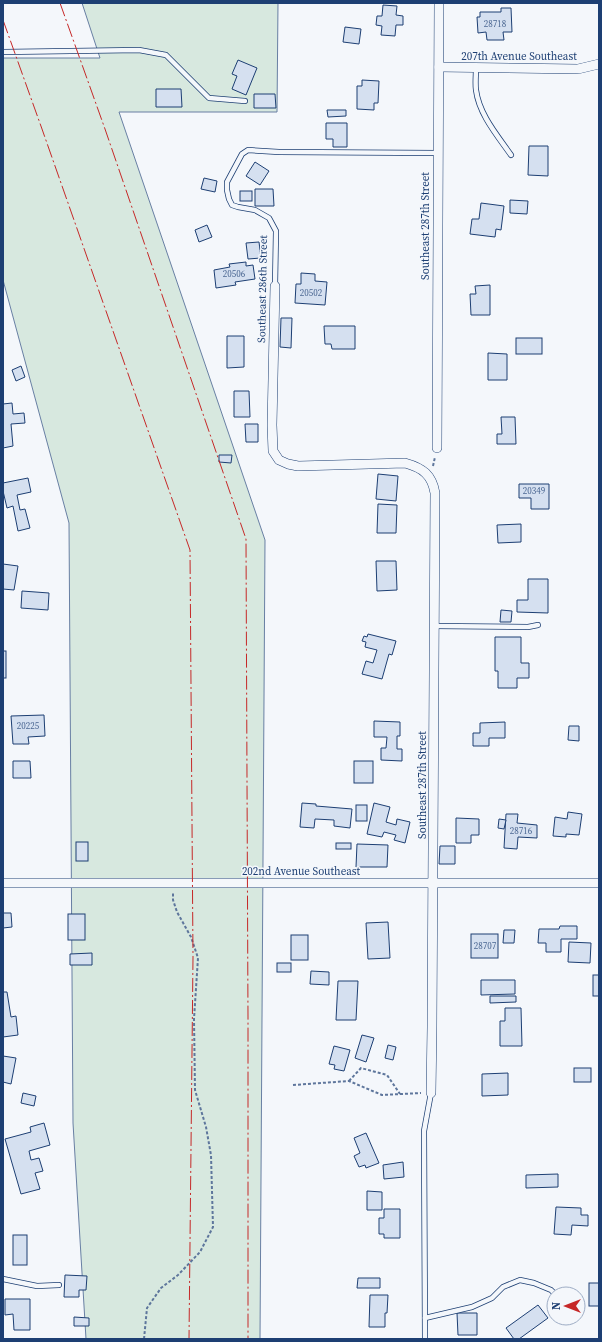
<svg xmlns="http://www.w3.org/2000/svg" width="602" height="1342" font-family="'Source Serif 4',serif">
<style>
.green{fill:#d7e8df;stroke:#687fa3}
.building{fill:#d5e0f0;stroke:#1d3f73}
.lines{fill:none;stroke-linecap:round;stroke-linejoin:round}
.service-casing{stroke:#1d3f73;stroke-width:6}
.minor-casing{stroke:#1d3f73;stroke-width:10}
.path{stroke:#5e769c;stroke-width:2;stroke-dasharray:3 2;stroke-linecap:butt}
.service{stroke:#f4f7fb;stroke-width:4.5}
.minor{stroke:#f4f7fb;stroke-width:9}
.power{stroke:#c62828;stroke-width:1;stroke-dasharray:14 3 2 3;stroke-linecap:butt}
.labels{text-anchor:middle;stroke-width:3;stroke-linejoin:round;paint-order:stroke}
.number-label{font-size:9px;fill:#4b6792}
.street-label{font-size:11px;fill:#1d3f73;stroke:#f4f7fb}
</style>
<rect width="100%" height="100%" fill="#f4f7fb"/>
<polygon class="green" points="82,3 278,3 277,112 119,112 265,540 260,1339 86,1339 73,1123 69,523 3,280 3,58 100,58"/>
<g class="building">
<polygon points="383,5 397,6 396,15 403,16 403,25 396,25 395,36 381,35 382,26 376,25 377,16 382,16"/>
<polygon points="501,8 511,8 512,32 503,32 504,40 487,40 486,32 478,33 477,17 480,17 480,12 501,12"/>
<polygon points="345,27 361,29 359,44 343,42"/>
<polygon points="238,60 257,68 246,95 232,89 237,76 232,74"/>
<polygon points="362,80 379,81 378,103 374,103 374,110 357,109 357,86 362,86"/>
<polygon points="156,89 181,89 182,107 156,107"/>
<polygon points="254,94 275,94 276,108 254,108"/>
<polygon points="327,110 346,110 346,116 328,117"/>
<polygon points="326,123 347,123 347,147 333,147 333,139 326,139"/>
<polygon points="529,146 548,146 548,176 528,175"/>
<polygon points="255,162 269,171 260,185 246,176"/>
<polygon points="204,178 217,181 215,192 201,189"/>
<polygon points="255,189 273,189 274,206 255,206"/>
<rect x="240" y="191" width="12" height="10"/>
<polygon points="510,200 528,201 527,214 510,213"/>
<polygon points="481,203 504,206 501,230 496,229 495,237 470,234 472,219 479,219"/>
<polygon points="207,225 212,237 199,242 195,230"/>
<polygon points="259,242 261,258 248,259 246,243"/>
<polygon points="246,262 246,266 253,265 255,279 235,282 236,285 216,288 214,270 230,267 229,264"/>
<polygon points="301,273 315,274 315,281 327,282 325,305 295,303 296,284 301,284"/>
<polygon points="490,285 490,315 471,315 470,294 476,294 475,286"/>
<polygon points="281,318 292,318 291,348 280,347"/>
<polygon points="324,326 355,326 355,349 332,349 331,344 325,344"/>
<polygon points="227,336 244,336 244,367 227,368"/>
<rect x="516" y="338" width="26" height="16"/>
<polygon points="488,353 507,354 507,380 488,380"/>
<polygon points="21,366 25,377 16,381 12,370"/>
<polygon points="234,391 249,391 250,417 234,417"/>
<polygon points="12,403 13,414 24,413 25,423 11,424 13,446 3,448 3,404"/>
<polygon points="501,417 515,417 516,444 497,444 497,434 502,434"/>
<polygon points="245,424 258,424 258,442 246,442"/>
<polygon points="219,455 232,455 231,463 219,462"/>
<polygon points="378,474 398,476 396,501 376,499"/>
<polygon points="28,478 31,492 17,495 20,510 25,509 30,528 18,531 13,506 7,508 3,491 3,483"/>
<polygon points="519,484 549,484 549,509 531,509 531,498 519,498"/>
<polygon points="378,504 397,505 396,533 377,533"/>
<polygon points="521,524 521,542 498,543 497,525"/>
<polygon points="376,561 396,561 397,590 377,591"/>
<polygon points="3,564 18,566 14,590 3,589"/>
<polygon points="528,579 548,579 548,613 517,612 517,600 528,600"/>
<polygon points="22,591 49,593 48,610 21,608"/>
<polygon points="501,610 512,611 511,622 500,622"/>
<polygon points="368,634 396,641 392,655 389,654 382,679 362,674 366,661 373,663 377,650 365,647 366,642 362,641 364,636 367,637"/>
<polygon points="495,637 521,637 521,663 529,663 529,678 517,678 517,688 498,688 498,671 495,671"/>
<rect x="3" y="651" width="3" height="27"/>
<polygon points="44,715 45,736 28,737 29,744 13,744 11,716"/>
<polygon points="374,721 400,722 400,736 397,736 397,749 402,749 402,761 381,760 381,748 386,748 387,737 374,737"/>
<polygon points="505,722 505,738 489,738 489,746 473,746 473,733 480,733 480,723"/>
<polygon points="569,726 579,726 579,741 568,740"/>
<polygon points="13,761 30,761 31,778 13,778"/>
<rect x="354" y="761" width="19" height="22"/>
<polygon points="302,803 316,804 316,806 352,809 350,828 334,826 334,820 315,819 314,828 300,827"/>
<polygon points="374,803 390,807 386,822 396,825 397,819 410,822 405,843 394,840 396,835 384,832 382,837 367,834"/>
<rect x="356" y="805" width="11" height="16"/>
<polygon points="568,812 582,814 579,835 566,834 566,837 553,836 555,817 567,819"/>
<polygon points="506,814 518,814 517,823 537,825 537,838 518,837 517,849 504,848"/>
<polygon points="456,818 479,819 479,835 471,835 471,843 456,843"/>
<polygon points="499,819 506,820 504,829 498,828"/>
<rect x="76" y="842" width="12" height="19"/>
<rect x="336" y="843" width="15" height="6"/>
<polygon points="357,844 388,845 387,867 356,867"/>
<polygon points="440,846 455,846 455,864 439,864"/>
<polygon points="3,913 11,913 12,927 3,928"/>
<rect x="68" y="914" width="17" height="26"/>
<polygon points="388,922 390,958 368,959 366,923"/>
<polygon points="560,926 577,926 577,939 561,939 561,952 546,952 546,943 538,943 539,929 559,929"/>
<polygon points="504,930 515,930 514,943 503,943"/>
<rect x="471" y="934" width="27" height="24"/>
<rect x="291" y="935" width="17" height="25"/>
<polygon points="569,942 591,943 590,963 568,962"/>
<polygon points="92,953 92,965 70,965 70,954"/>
<rect x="277" y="963" width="14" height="9"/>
<polygon points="311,971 329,972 329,985 310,984"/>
<rect x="593" y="975" width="6" height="21"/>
<polygon points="481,980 515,980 515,994 481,995"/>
<polygon points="338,981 358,981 356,1020 336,1020"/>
<polygon points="3,992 7,992 11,1017 16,1016 18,1035 3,1037"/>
<polygon points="490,996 516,996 516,1002 490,1003"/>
<polygon points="505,1008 521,1008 522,1046 500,1046 500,1021 505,1021"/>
<polygon points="362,1035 374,1038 366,1062 355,1058"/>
<polygon points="388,1045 396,1047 393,1060 385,1058"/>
<polygon points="334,1046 350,1050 344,1071 334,1069 335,1065 329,1064"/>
<polygon points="3,1056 16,1058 11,1084 3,1082"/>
<rect x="574" y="1068" width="17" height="14"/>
<polygon points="508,1073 508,1095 482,1096 482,1074"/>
<polygon points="23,1093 36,1096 34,1106 21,1103"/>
<polygon points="44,1123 50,1145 29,1151 31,1160 39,1158 43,1171 35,1173 40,1189 21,1194 5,1139 31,1132 30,1127"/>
<polygon points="366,1133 379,1163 366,1168 365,1165 359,1167 354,1156 360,1153 354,1138"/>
<polygon points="403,1162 404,1177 384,1179 383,1165"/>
<polygon points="558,1174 558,1187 526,1188 526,1175"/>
<polygon points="367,1191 382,1192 382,1210 367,1210"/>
<polygon points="556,1207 581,1208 581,1215 588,1215 588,1226 572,1225 571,1235 554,1234"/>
<polygon points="384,1209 400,1209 400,1238 384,1238 384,1234 379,1234 379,1218 384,1218"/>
<rect x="13" y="1235" width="14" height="30"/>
<polygon points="65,1275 87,1276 86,1290 79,1290 79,1297 64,1297"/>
<polygon points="358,1278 380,1278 380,1288 357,1288"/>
<rect x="589" y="1283" width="10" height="23"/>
<polygon points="370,1295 388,1295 387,1313 385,1313 385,1327 369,1327"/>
<polygon points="5,1299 30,1299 30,1330 14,1330 13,1314 5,1315"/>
<polygon points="538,1305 548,1318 519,1339 514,1339 506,1328"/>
<polygon points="457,1313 477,1313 477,1335 458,1335"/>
<polygon points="74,1317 89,1318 89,1326 74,1326"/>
</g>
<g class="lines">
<defs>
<g id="service">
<polyline points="3,52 139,50 166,55 209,98 245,101"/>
<path d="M476 68C476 75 475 83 476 90 479 114 497 135 511 155"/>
<polyline points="275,286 276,231 269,218 255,210 238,207 232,205 229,199 227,190 227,182 242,154 248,150 279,152 438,153"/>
<polyline points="434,626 528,627 538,625"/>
<polyline points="3,1279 37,1286 59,1285"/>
<polyline points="425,1318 472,1307 492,1298 503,1287 520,1280 534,1283 551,1290 555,1294"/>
<polyline points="425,1339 424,1131 431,1093"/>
</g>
<g id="minor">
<polyline points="439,67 578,69 599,64"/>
<path d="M275 286 272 425 273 451 279 460 288 464 298 466 405 463C423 468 432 475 435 493L432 1027 431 1093"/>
<polyline points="437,448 439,3"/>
<polyline points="3,883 599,883"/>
</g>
</defs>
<use href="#service" class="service-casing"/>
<use href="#minor" class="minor-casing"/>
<g class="path">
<polyline points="433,466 435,457"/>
<polyline points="349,1081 361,1068 387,1075 400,1094"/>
<polyline points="293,1085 349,1081 382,1095 421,1093"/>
<polyline points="144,1339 147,1308 161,1288 178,1275 200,1252 213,1227 211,1155 206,1127 195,1090 194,1019 198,958 191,937 177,912 173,900 173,892"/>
</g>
<use href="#service" class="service"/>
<use href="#minor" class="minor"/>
<g class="power">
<polyline points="60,3 105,129 246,539 248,1018 248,1339"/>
<polyline points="3,20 42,129 190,550 193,957 189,1339"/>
</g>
</g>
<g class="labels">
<g class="number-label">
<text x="495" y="27">28718</text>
<text x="234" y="277">20506</text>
<text x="311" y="296">20502</text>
<text x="534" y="494">20349</text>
<text x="28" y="729">20225</text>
<text x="521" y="834">28716</text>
<text x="485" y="949">28707</text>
</g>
<g class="street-label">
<text x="519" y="60">207th Avenue Southeast</text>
<text transform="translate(425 226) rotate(-90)" y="4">Southeast 287th Street</text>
<text transform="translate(262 289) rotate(-89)" y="4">Southeast 286th Street</text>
<text transform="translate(422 785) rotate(-90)" y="4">Southeast 287th Street</text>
<text x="301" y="875">202nd Avenue Southeast</text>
</g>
</g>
<rect width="602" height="1342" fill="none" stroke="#1d3f73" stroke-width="8"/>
<g transform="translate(566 1306) rotate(270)"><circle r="19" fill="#f4f7fb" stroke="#9eadc5"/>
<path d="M0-3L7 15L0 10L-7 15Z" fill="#c62828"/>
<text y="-6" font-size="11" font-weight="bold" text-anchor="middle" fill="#1d3f73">N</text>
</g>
</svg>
